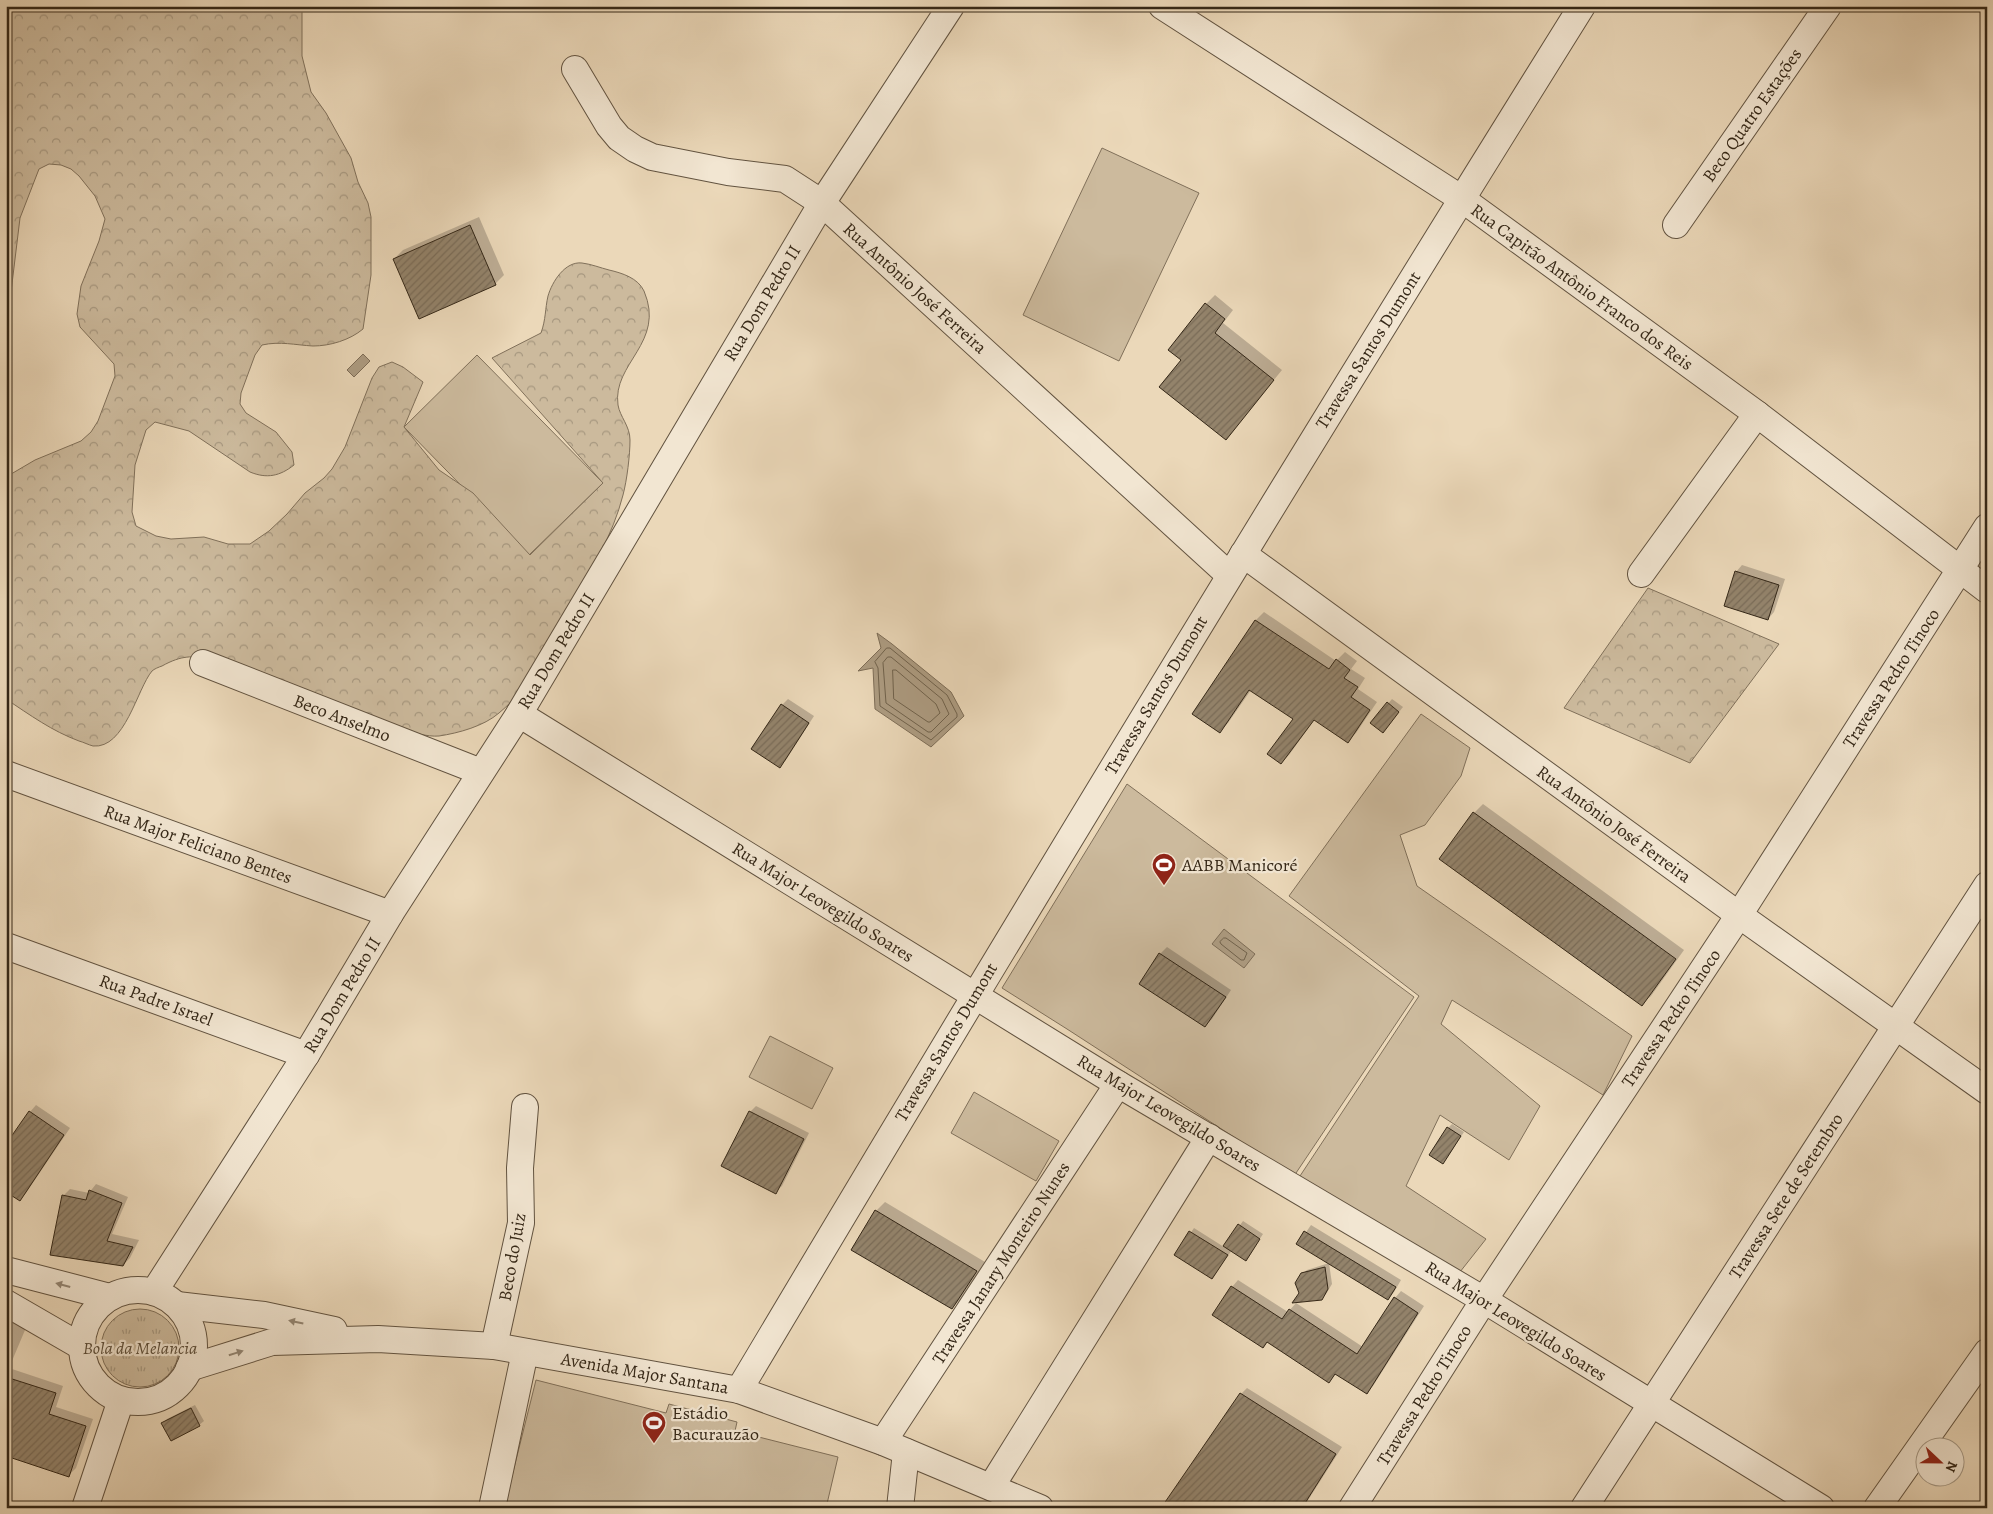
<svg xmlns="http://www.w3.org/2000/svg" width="1993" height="1514" font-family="Alegreya,serif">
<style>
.green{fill:#ccba9d;stroke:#80705a}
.forest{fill:url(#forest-crowns);stroke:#80705a}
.park{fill:url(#park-tufts);stroke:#80705a}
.water{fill:#ad9c82;stroke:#7d6d57}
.shadow{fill:#0003}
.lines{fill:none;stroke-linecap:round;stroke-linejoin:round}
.shore{stroke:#70624c;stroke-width:1}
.building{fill:url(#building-hatch);stroke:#342717}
.minor-casing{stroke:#625340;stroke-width:28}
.minor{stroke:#f2e6d2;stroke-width:26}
.oneway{fill:#938674}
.labels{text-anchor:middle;stroke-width:4.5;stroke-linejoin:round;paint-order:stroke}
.street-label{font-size:18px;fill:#342717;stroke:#f2e6d2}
.poi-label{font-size:18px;fill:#342717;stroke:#f2e6d2;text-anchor:start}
.park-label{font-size:18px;font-style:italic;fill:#5a4c38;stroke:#f2e6d2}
</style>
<defs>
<pattern id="forest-crowns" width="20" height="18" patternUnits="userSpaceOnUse" patternTransform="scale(1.25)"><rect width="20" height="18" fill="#ccba9d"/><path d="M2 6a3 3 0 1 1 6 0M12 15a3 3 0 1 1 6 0" fill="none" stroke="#a6977f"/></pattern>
<pattern id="park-tufts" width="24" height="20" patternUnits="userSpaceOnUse" patternTransform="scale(1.25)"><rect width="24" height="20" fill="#ccba9d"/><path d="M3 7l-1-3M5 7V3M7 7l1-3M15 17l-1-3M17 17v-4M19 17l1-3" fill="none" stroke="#a6977f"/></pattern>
<pattern id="building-hatch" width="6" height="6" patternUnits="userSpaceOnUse" patternTransform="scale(1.25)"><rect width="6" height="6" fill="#93836b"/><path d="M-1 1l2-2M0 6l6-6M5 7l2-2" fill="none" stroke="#796b57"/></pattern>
</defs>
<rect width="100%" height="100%" fill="#ebd8b9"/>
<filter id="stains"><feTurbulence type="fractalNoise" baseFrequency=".004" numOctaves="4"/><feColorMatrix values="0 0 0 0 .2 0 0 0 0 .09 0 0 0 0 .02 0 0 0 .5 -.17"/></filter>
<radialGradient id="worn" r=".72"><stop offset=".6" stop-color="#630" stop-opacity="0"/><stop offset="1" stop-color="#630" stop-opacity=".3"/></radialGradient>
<g class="green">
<polygon points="1102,148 1199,193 1119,361 1023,315"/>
<polygon points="477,355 603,483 529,555 404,427"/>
<polygon points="1421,714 1470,748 1461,776 1425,825 1400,835 1417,886 1632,1036 1603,1095 1452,1000 1441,1024 1540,1106 1509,1160 1440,1115 1406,1186 1486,1239 1456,1277 1298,1179 1419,996 1289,896"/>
<polygon points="1127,784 1414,997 1294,1176 1067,1029 1002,988"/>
<polygon points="770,1036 833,1068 812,1109 749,1077"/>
<polygon points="974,1092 1059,1141 1036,1181 951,1133"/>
<polygon points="536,1380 666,1413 669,1404 737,1422 735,1431 838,1457 826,1508 504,1508"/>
</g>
<g class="forest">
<path d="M6 6H302V56L311 92 326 113 351 158 358 182 368 203 371 217V275L363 329C350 340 330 346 313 346 295 345 280 341 262 345L255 355 241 393 240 404 246 413 276 432 292 452 294 465C280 476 267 479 250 472L189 431 155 422 146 430 135 465 132 512 136 526 156 536 171 539 204 537 228 544H250L269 531 287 514 305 493 324 478 332 469 345 447 372 378 379 367 392 362 403 367 423 382 404 427 439 470 473 493 530 555 603 483 492 358 541 333C546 319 545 309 548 296 552 282 565 261 582 263 591 264 601 268 609 270 622 273 638 278 644 291 666 343 612 363 618 405 620 417 630 426 630 440 630 455 627 480 623 495 613 535 591 570 572 605 551 643 533 685 499 713 484 726 459 733 439 736 416 738 371 718 349 710 304 692 259 675 214 658 191 656 182 655 162 666 159 667 154 669 152 671 137 689 125 749 93 746 89 745 83 742 79 741 52 731 30 715 6 699V477L35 460 81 441 91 432 98 421 115 376 114 364 80 327 77 314 81 286 99 241 105 219 95 196 79 176 71 169 61 165 49 164 39 169 20 218 6 333Z"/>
<polygon points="1648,588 1779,644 1690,763 1564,708"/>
</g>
<circle class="park" cx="140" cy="1348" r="39"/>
<g class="water">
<polygon points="363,354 370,361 354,377 347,370"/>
<polygon points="877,633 892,644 951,692 964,716 931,747 875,709 873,668 858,671 881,648"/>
<polygon points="1224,929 1255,954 1244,968 1212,944"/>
</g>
<g class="shadow">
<polygon points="479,217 504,275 495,284 394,259 403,250"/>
<polygon points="1215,295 1233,310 1223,323 1282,370 1226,439 1182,359 1206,304"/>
<polygon points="1742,565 1785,579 1774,612 1768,619 1736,572"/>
<polygon points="1264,612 1336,661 1345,652 1357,661 1351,669 1365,678 1358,689 1377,702 1356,733 1348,741 1315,719 1289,755 1281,763 1294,719 1251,690 1228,723 1220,731 1194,714 1256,620"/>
<polygon points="788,699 814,716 786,760 779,766 782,705"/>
<polygon points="1392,699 1403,707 1387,727 1372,723"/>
<polygon points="1483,804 1684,950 1651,996 1642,1004 1474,813"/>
<polygon points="1167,947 1231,990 1212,1019 1205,1026 1160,954"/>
<polygon points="36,1105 70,1128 26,1193 19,1200 30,1112"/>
<polygon points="756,1106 809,1133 782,1186 775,1192 750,1112"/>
<polygon points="1452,1124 1464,1132 1447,1158 1448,1128"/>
<polygon points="96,1184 128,1197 112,1234 139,1240 130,1258 123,1265 63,1196 70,1189 89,1193"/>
<polygon points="885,1202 985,1262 961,1299 952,1308 876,1211"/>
<polygon points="1243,1221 1263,1234 1249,1255 1232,1250 1212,1278 1176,1254 1194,1228 1224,1247"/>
<polygon points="1311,1225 1401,1280 1394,1292 1388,1299 1298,1244"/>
<polygon points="1329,1263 1332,1284 1326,1294 1321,1299 1301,1293 1302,1274 1307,1270"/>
<polygon points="1238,1280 1288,1312 1296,1303 1363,1347 1395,1298 1401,1291 1424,1306 1373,1386 1366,1392 1337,1373 1329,1381 1268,1341 1263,1346 1232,1287"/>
<polygon points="6,1314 28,1323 9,1368 63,1386 56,1407 93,1419 76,1468 68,1476 6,1455"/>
<polygon points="1247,1388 1342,1447 1303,1508 1165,1508 1241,1394"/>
<polygon points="195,1405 204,1421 199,1425 163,1423 167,1419"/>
</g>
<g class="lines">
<g class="shore">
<polygon points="887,648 890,648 947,695 957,714 957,717 931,740 880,706 878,668 875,662"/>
<polygon points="888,657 891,657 942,699 949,714 931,732 928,732 886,703 883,663"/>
<polygon points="893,670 896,670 936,704 940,713 930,722 928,722 894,699"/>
<polygon points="1224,938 1226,938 1247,953 1244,960 1241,960 1221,944 1220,942"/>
</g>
</g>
<g class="building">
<polygon points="470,225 496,285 419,319 393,259"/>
<polygon points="1205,303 1225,319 1215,333 1274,380 1226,440 1159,387 1181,360 1168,350"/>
<polygon points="1735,571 1779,585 1768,620 1724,606"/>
<polygon points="1255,620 1329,669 1336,659 1350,670 1344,678 1358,687 1351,697 1370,710 1348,743 1314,720 1281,764 1267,754 1293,719 1249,690 1220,733 1192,714"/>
<polygon points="1387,702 1399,712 1383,733 1370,723"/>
<polygon points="781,704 809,723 780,768 751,749"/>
<polygon points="1473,812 1676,959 1642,1006 1439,859"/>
<polygon points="1159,953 1226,997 1205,1027 1139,984"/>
<polygon points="29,1111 64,1135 20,1201 6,1192 6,1144"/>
<polygon points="749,1111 804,1139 776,1194 721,1166"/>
<polygon points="1447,1127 1461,1136 1443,1164 1429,1155"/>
<polygon points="89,1190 122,1203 107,1241 133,1247 123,1266 50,1255 62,1195 86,1200"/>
<polygon points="875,1210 977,1271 952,1309 851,1250"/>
<polygon points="1238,1224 1260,1239 1246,1261 1223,1246"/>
<polygon points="1189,1231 1228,1255 1212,1279 1174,1255"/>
<polygon points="1304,1231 1396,1287 1388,1300 1296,1244"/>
<polygon points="1325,1267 1328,1289 1322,1300 1292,1303 1299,1293 1295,1283 1301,1273"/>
<polygon points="1231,1286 1282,1319 1289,1309 1357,1354 1394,1297 1418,1313 1367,1394 1335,1374 1329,1383 1267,1342 1263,1348 1212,1315"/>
<polygon points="6,1377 56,1393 49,1414 86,1426 69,1477 6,1456"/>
<polygon points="1240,1393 1336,1454 1302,1508 1161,1508"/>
<polygon points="191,1408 200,1426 171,1441 161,1423"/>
</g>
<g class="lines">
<defs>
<g id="minor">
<polyline points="1162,6 1462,199 1757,414 1987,590"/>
<polyline points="575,69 609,126 619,138 635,149 652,157 728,172 785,179 822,203 1229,575"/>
<polyline points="1676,225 1828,6"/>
<polyline points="1243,554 1739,915 1987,1091"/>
<polyline points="1641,574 1757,414"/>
<polyline points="203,663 481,772"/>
<polyline points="519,714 1118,1084 1484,1300 1821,1508"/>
<polyline points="6,774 390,914"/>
<polyline points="6,946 306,1055"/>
<polyline points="6,1270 110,1297"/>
<circle cx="138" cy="1346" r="56"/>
<polyline points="154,1292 306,1055 390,914 519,714 822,203 951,6"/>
<polyline points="6,1303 82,1347"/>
<polyline points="177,1305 264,1315 334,1330"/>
<polyline points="494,1346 521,1223 520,1168 525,1107"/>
<polyline points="189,1368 272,1342 378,1339 494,1346 739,1390 883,1442 1040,1508"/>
<path d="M739 1390C1015 926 1296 464 1582 6"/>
<polyline points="883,1442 1118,1084"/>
<polyline points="991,1487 1209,1137"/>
<polyline points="85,1508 121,1400"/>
<polyline points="492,1508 525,1352"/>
<polyline points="900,1508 906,1452"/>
<polyline points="1352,1508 1484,1300 1739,915 1987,527"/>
<polyline points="1584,1508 1987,885"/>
<polyline points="1877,1508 1987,1352"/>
</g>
</defs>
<use href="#minor" class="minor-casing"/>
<use href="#minor" class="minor"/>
</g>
<defs><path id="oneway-solid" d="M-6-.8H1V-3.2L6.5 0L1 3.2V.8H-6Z" transform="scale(1.25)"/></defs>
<g class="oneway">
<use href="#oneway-solid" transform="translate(63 1285) rotate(-165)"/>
<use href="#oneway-solid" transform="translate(296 1322) rotate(-168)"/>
<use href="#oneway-solid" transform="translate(236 1353) rotate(-17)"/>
</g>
<defs>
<symbol id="stadium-pin" viewBox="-11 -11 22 30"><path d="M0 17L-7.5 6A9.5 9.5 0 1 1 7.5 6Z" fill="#8f2418" stroke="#f2e6d2"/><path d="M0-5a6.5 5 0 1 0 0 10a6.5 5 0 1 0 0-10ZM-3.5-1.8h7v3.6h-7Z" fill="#fff"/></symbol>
</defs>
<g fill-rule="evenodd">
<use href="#stadium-pin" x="1150" y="851" width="28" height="38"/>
<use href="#stadium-pin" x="640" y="1409" width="28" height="38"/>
</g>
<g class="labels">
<g class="street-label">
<text transform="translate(1752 115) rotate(-55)" y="6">Beco Quatro Estações</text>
<text transform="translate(1582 287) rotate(36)" y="6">Rua Capitão Antônio Franco dos Reis</text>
<text transform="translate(915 288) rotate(42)" y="6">Rua Antônio José Ferreira</text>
<text transform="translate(762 303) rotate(-59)" y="6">Rua Dom Pedro II</text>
<text transform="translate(1368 350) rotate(-58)" y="6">Travessa Santos Dumont</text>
<text transform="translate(556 651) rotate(-59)" y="6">Rua Dom Pedro II</text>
<text transform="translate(1891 678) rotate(-57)" y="6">Travessa Pedro Tinoco</text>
<text transform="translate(1156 695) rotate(-59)" y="6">Travessa Santos Dumont</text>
<text transform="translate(342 718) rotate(21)" y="6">Beco Anselmo</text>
<text transform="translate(1614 824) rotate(36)" y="6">Rua Antônio José Ferreira</text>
<text transform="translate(198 844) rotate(20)" y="6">Rua Major Feliciano Bentes</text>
<text transform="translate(823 902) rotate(32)" y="6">Rua Major Leovegildo Soares</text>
<text transform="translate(342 995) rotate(-59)" y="6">Rua Dom Pedro II</text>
<text transform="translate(156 1000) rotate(20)" y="6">Rua Padre Israel</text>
<text transform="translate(1671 1018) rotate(-56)" y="6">Travessa Pedro Tinoco</text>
<text transform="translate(946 1042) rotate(-59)" y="6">Travessa Santos Dumont</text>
<text transform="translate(1169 1113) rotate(31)" y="6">Rua Major Leovegildo Soares</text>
<text transform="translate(1786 1196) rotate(-57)" y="6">Travessa Sete de Setembro</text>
<text transform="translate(512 1257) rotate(-80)" y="6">Beco do Juiz</text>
<text transform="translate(1001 1263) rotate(-57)" y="6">Travessa Janary Monteiro Nunes</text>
<text transform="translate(1516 1321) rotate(32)" y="6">Rua Major Leovegildo Soares</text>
<text transform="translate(645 1373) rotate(10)" y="6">Avenida Major Santana</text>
<text transform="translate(1424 1395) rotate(-58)" y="6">Travessa Pedro Tinoco</text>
</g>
<g class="poi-label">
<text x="1182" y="871">AABB Manicoré</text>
<text x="672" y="1419">Estádio<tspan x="672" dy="21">Bacurauzão</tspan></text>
</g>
<g class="park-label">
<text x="140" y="1354">Bola da Melancia</text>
</g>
</g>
<rect width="1993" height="1514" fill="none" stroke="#ebd8b9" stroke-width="25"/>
<rect x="8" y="8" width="1978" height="1499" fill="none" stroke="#342717" stroke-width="2.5"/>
<rect x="12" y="12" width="1968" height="1489" fill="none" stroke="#342717"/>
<g transform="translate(1940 1462) rotate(112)"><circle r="24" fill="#f2e6d2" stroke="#a69a87"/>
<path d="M0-4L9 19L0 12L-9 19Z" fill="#8f2418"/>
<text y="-8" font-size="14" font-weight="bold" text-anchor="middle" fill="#342717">N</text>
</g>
<rect width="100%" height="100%" filter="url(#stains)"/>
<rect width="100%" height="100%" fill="url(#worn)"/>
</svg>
